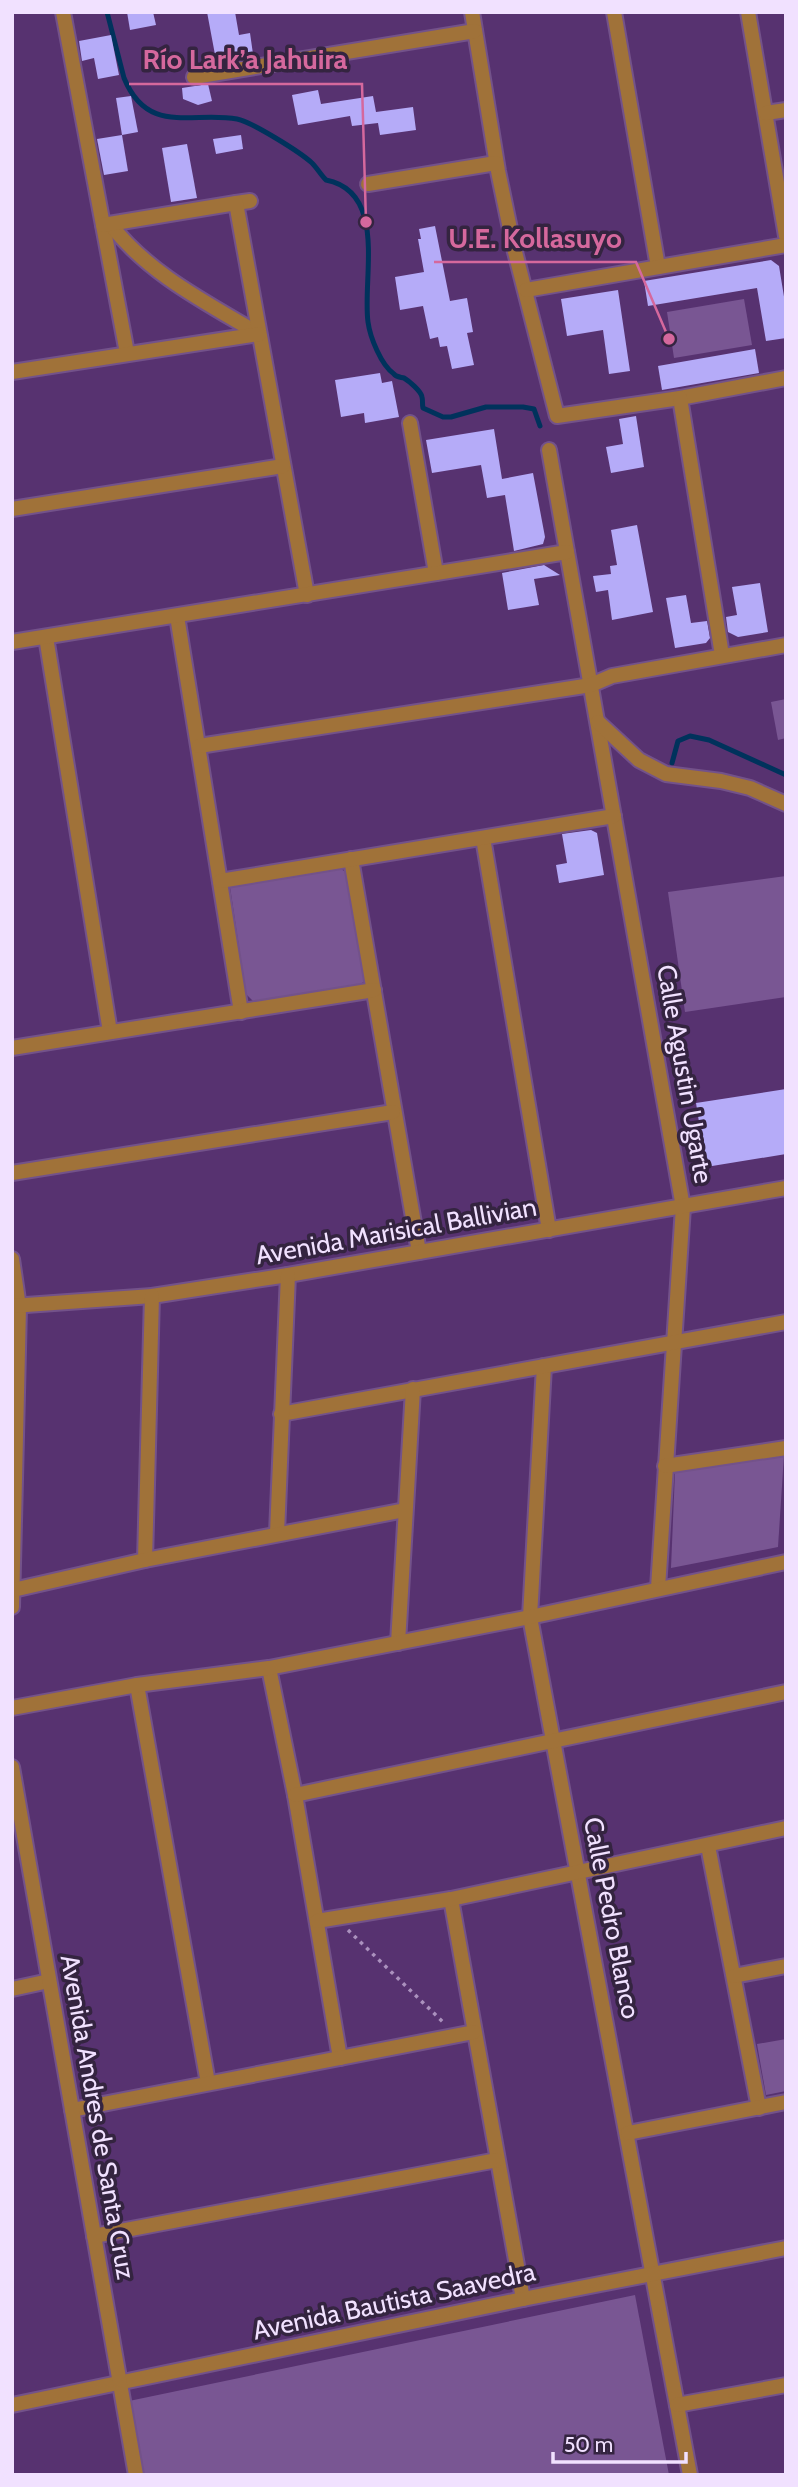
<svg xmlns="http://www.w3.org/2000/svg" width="798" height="2487" font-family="Cabin,sans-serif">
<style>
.green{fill:#795693}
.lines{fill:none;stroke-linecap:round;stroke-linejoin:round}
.stream{stroke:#00325c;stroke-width:5}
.building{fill:#b5abf8}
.minor-casing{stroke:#73528a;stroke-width:18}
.tertiary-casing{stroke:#73528a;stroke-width:18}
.path{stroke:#ab91be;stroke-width:3.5;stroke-dasharray:3.5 5;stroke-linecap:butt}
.minor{stroke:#a07239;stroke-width:14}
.tertiary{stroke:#a07239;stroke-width:14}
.labels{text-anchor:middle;stroke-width:7;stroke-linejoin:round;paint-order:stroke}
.street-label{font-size:26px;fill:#f1e1ff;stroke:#342440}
.leader{fill:none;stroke:#d5689d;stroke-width:2.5}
.callout-dot{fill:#d5689d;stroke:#342440;stroke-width:2.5}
.callout-label{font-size:28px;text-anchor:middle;font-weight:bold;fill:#d5689d;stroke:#342440;stroke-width:7;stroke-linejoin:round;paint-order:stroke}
</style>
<rect width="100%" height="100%" fill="#573270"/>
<g class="green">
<polygon points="744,299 752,345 674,358 667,312"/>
<polygon points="786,699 786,738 778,740 771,702"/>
<polygon points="339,868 346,872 365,979 361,985 255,1003 246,994 230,887"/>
<polygon points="786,876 786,997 685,1012 668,892"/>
<polygon points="784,1455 778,1547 671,1568 675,1472"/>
<polygon points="786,2039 786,2091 766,2095 757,2044"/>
<polygon points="635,2295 669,2475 143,2475 129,2401"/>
</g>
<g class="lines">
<g class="stream">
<path d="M107 12 124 78C148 136 192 111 237 119 252 122 300 152 312 163 317 168 321 175 326 180 388 192 362 279 368 322 370 337 381 365 394 374 396 377 400 377 404 378 409 381 421 391 422 397 423 401 422 404 423 408L443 417H451L486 407H523L534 409 540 426"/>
<polyline points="672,763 678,741 690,736 709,740 786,775"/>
</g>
</g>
<g class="building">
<polygon points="127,12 153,12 156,25 130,30"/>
<polygon points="207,12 235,12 239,35 250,33 253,54 216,60"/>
<polygon points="111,35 119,75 98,79 94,58 82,61 79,41"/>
<polygon points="208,84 212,101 198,105 183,99 182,88"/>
<polygon points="318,90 321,104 373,96 376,112 413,107 416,130 380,135 378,123 352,126 350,116 298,125 292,95"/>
<polygon points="131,96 138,132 122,135 116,98"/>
<polygon points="122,135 128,171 104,175 97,139"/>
<polygon points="241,135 243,149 216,154 213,139"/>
<polygon points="187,144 197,198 171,202 162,148"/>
<polygon points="435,226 450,301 467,298 473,332 467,333 474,365 452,369 447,346 440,347 438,337 430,339 423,306 400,310 395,277 424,272 418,239 421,239 419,229"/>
<polygon points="771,260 779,266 786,309 786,338 766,341 757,288 648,306 644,281"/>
<polygon points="618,290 630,371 609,374 603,330 567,336 561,299"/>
<polygon points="755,349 759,373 662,390 658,366"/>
<polygon points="380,373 382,383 392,381 399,417 365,423 364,413 341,417 335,380"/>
<polygon points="636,416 644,467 611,473 606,447 623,444 619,419"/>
<polygon points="494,429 502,479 533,473 545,537 543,544 514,551 505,495 487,498 481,465 432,473 426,440"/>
<polygon points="637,525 653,612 612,620 608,590 596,592 593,576 611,574 610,566 617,565 611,530"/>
<polygon points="544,565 560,575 534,579 539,605 508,610 502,573"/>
<polygon points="760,583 768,632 738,637 728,632 726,617 737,615 732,587"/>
<polygon points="686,595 691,623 707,621 710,638 706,643 675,648 666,598"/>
<polygon points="591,830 597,833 604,875 559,883 556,865 567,863 562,834"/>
<polygon points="786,1089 786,1154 706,1167 696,1103"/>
</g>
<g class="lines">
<defs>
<g id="minor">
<polyline points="63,12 127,353"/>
<polyline points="472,12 498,171 514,248 557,416 680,398 786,378"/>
<polyline points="614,12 658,267"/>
<polyline points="748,12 786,236"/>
<polyline points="194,77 475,31"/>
<polyline points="766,113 786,110"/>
<polyline points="368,184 496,163"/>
<polyline points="236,203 250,201"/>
<path d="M110 224C149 274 205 302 259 334"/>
<polyline points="103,225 236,203 307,595"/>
<polyline points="526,290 786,245"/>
<polyline points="12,372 259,334"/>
<polyline points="680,398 722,655"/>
<polyline points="410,423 436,573"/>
<polyline points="549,450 683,1207 658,1588"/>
<polyline points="12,509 283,466"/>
<polyline points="177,616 241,1012"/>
<polyline points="46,637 110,1032"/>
<polyline points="12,642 567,552"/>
<polyline points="598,722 639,760 666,774 721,781 750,788 786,804"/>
<polyline points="199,746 591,685 612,676 786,645"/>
<polyline points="483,838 549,1230"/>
<polyline points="351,859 419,1252"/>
<polyline points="220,881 614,816"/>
<polyline points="12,1048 374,990"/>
<polyline points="12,1173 393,1112"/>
<polyline points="12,1259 19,1307 12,1607"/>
<polyline points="12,1306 152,1296 288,1275 786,1188"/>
<polyline points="544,1366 530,1617 690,2475"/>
<polyline points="281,1414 786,1322"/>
<polyline points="665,1466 786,1448"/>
<polyline points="277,1533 288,1275"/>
<polyline points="145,1560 152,1296"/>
<polyline points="13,1590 145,1560 405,1510"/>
<polyline points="398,1643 413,1389"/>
<polyline points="269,1668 295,1795 340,2058"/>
<polyline points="137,1685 208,2083"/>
<polyline points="12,1708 137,1685 269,1668 530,1617 786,1562"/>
<polyline points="295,1795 786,1692"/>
<polyline points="708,1846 759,2108"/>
<polyline points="451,1899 523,2299"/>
<polyline points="317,1921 451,1899 786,1828"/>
<polyline points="734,1976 786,1966"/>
<polyline points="12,1989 49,1981"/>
<polyline points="72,2110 474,2032"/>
<polyline points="628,2133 786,2102"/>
<polyline points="94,2236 497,2160"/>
<polyline points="12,2405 523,2299 786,2248"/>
<polyline points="677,2405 786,2385"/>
</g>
<polyline id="tertiary" points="12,1767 136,2475"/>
</defs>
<use href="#minor" class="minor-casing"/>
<use href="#tertiary" class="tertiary-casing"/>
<polyline class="path" points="348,1930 443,2022"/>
<use href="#minor" class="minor"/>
<use href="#tertiary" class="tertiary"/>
</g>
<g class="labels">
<g class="street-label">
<text transform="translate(685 1074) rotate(80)" y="9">Calle Agustin Ugarte</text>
<text transform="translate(396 1231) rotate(-10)" y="9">Avenida Marisical Ballivian</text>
<text transform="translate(612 1918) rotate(79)" y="9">Calle Pedro Blanco</text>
<text transform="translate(98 2117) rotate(80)" y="9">Avenida Andres de Santa Cruz</text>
<text transform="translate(394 2301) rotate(-12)" y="9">Avenida Bautista Saavedra</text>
</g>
</g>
<path class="leader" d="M366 222L362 84H129M669 339L636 262H434"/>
<g class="callout-dot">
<circle cx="366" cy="222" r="7"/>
<circle cx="669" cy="339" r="7"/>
</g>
<g class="callout-label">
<text x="245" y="69">Río Lark’a Jahuira</text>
<text x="535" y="248">U.E. Kollasuyo</text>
</g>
<rect width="798" height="2487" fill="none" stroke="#f1e1ff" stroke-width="28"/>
<path d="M553 2452v10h133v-10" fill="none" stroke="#f1e1ff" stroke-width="3.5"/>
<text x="564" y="2452" font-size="21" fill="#f1e1ff" stroke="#342440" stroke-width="5" paint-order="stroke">50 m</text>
</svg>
